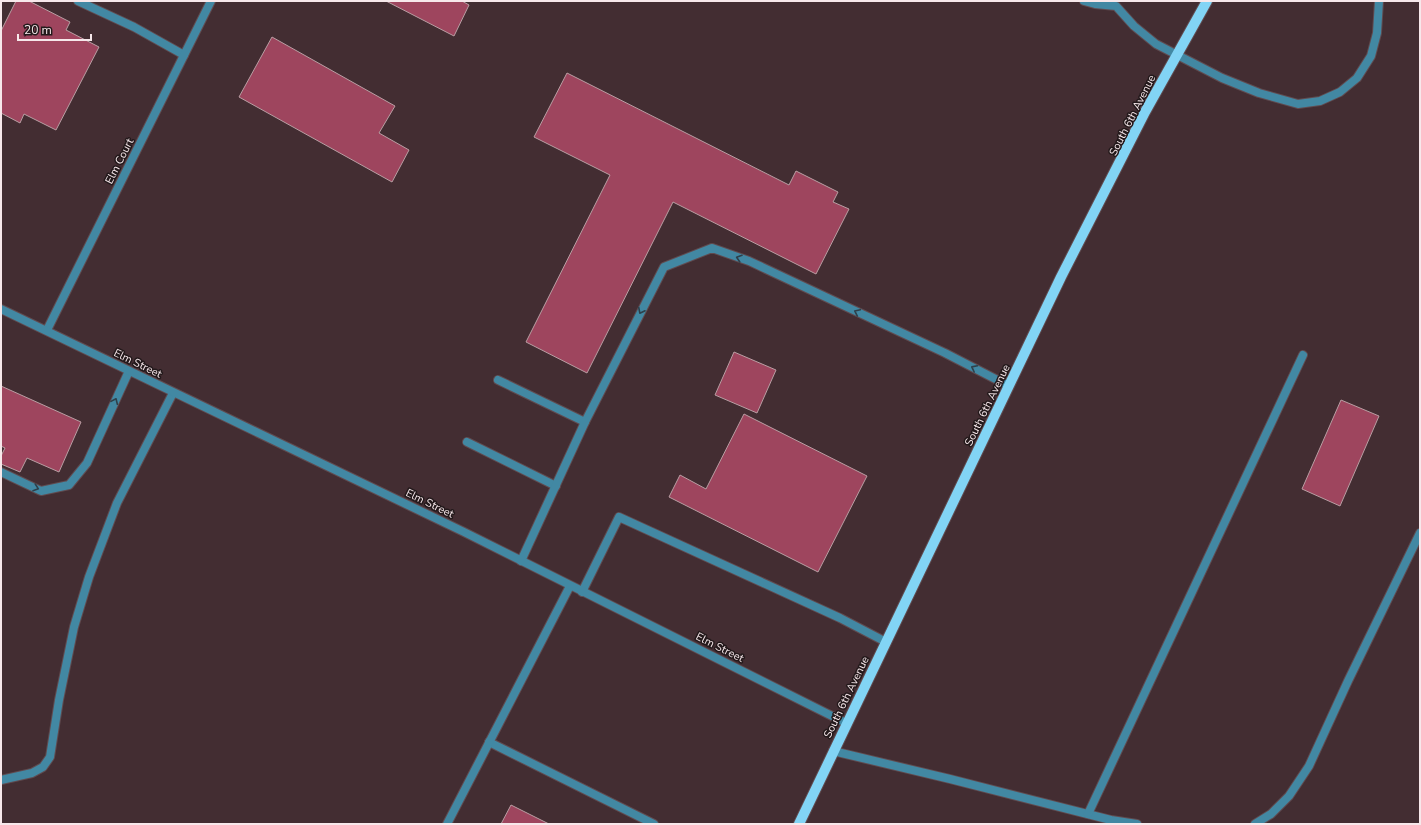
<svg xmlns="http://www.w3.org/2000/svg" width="1421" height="825" font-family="'Nunito Sans',sans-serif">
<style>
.building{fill:#9e455e;stroke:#b99ea3}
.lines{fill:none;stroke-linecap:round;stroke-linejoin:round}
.service-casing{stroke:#604b50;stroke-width:10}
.minor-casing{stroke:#604b50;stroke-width:10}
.tertiary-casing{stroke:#604b50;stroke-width:10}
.primary-casing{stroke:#604b50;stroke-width:12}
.service{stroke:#4288a3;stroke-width:8}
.minor{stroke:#4288a3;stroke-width:8}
.tertiary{stroke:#4288a3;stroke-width:8}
.primary{stroke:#82d4f5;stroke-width:10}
.oneway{stroke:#2e404b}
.labels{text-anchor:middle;stroke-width:3;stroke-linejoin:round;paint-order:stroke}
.street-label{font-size:11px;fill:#f7e8eb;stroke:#23191b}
</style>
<rect width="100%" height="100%" fill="#432d32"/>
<g class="building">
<polygon points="16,1 29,1 70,22 66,30 99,47 56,130 24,114 20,123 1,113 1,31"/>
<polygon points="386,1 462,1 469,5 454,36"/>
<polygon points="272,37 395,106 379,133 409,150 392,182 239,97"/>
<polygon points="567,73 789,185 796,171 838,192 833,202 849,209 816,274 673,202 587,373 526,342 610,175 534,137"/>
<polygon points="734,352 776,370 757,413 715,395"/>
<polygon points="1,386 81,422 59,472 27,458 20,472 1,464 1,456 5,448 1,446"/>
<polygon points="1341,400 1379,416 1340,506 1302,489"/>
<polygon points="744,414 867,476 818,572 669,497 680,475 706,489"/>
<polygon points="511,805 549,824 501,824"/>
</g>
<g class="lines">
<defs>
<g id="service">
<polyline points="78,1 134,27 184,55"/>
<polyline points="498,380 585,422"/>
<polyline points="467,442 556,486"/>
<polyline points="1,472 41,491 69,485 87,463 129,371"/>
<polyline points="521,561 585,422 664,267 712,248 749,261 945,353 1009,386"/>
<polyline points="582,592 619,517 840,618 886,642"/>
<polyline points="489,742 654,824"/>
<polyline points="833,751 950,779 1111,820 1137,824"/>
<polyline points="1,780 32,773 43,767 50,757 59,700 74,627 89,577 117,503 173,393"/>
<polyline points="1088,814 1303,355"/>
<polyline points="1255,824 1271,814 1289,796 1309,766 1348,681 1420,533"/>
</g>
<g id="minor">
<polyline points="1084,1 1095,4 1116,6 1134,26 1156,44 1222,78 1259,93 1298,104 1320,101 1340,92 1357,78 1371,56 1377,33 1379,1"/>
<polyline points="47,330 211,1"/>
<polyline points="447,824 570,586"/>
</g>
<polyline id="tertiary" points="1,309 464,532 846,723"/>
<polyline id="primary" points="799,824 1061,277 1145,112 1207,1"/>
</defs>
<use href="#service" class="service-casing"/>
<use href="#minor" class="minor-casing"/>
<use href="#tertiary" class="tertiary-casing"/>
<use href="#primary" class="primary-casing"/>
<use href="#service" class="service"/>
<use href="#minor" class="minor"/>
<use href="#tertiary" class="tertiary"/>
<use href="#primary" class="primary"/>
</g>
<defs><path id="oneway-chevron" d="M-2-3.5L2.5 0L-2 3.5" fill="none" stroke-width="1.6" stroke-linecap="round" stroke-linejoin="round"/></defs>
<g class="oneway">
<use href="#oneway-chevron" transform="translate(739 258) rotate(-162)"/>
<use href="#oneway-chevron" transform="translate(641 311) rotate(117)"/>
<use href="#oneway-chevron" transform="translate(857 312) rotate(-155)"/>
<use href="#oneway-chevron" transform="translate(974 368) rotate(-153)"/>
<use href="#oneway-chevron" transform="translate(115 401) rotate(-66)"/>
<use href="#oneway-chevron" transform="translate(36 488) rotate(19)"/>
</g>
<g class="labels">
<g class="street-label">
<text transform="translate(1132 115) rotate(-63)" y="4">South 6th Avenue</text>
<text transform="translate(119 161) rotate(-63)" y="4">Elm Court</text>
<text transform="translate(138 363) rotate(26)" y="4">Elm Street</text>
<text transform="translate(987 405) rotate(-64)" y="4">South 6th Avenue</text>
<text transform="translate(430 503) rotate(26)" y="4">Elm Street</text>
<text transform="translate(720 647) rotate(27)" y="4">Elm Street</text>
<text transform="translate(846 697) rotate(-64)" y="4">South 6th Avenue</text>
</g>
</g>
<rect width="1421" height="825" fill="none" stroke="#f7e8eb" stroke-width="4"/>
<path d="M18 34v6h73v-6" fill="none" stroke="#f7e8eb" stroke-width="2"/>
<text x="24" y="34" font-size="12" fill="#f7e8eb" stroke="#23191b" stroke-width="3" paint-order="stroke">20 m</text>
</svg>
